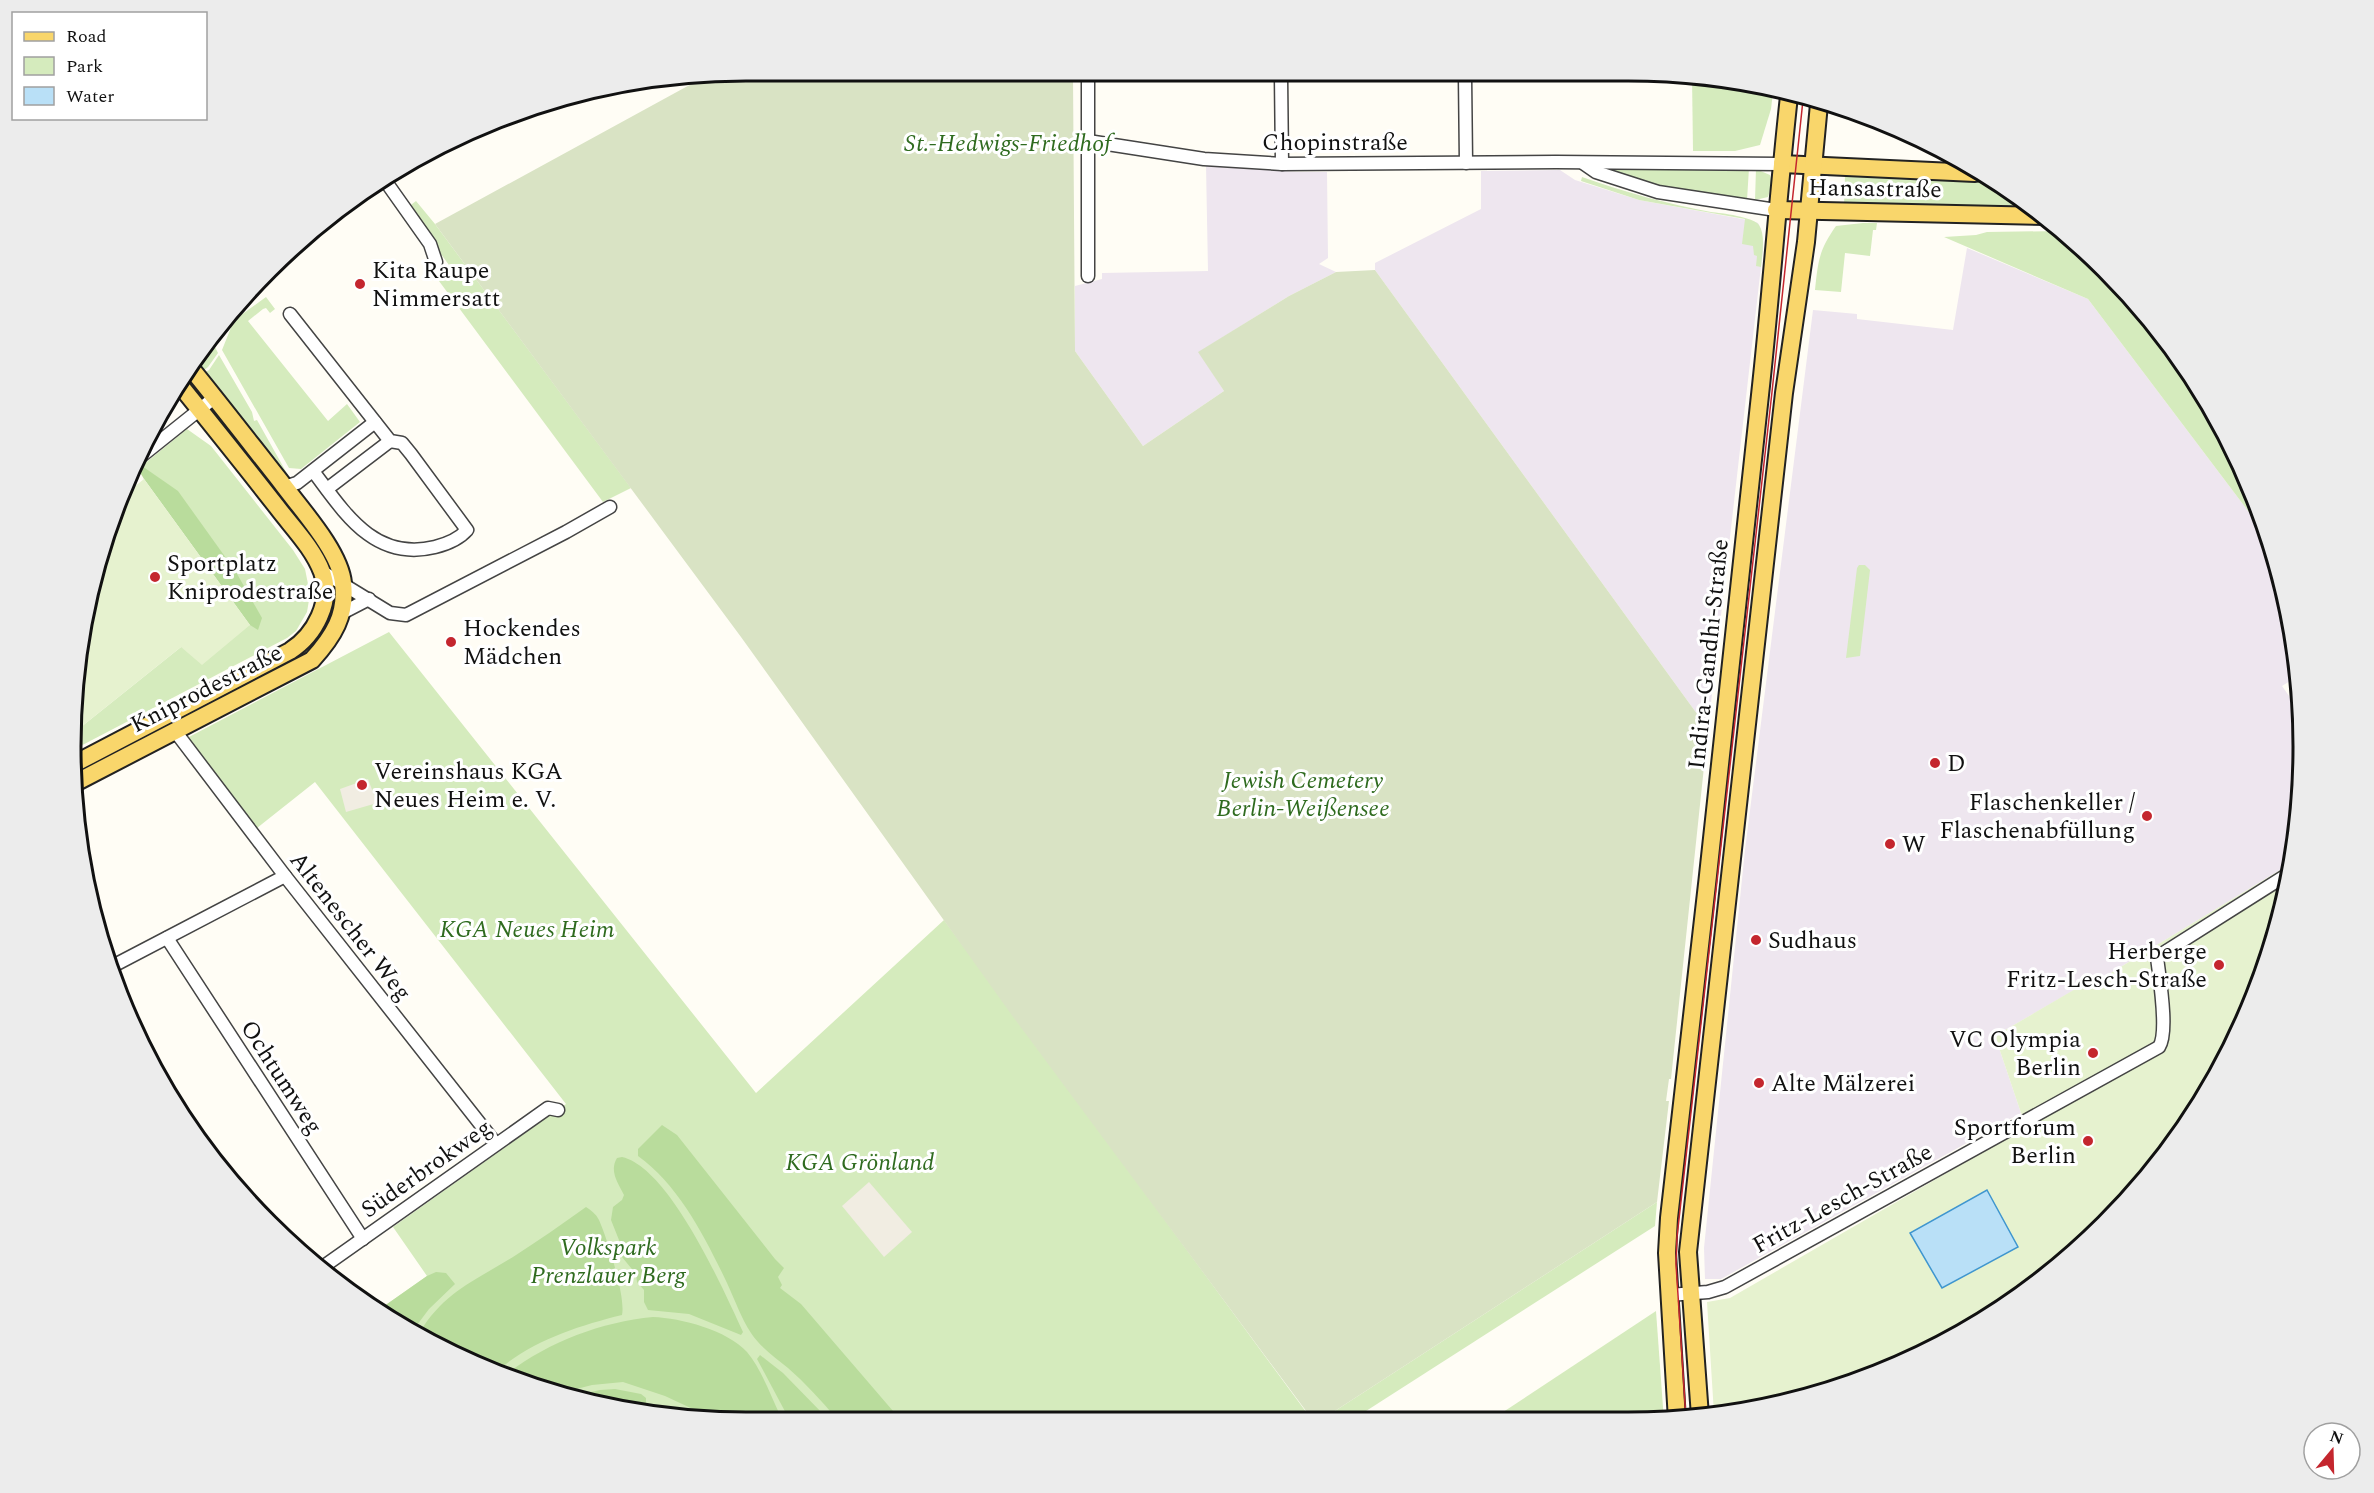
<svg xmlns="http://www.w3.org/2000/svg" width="2374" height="1493" font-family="Spectral,serif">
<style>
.industrial{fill:#eee6ef}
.green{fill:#d5ebbd}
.forest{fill:#b9dc9c}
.cemetery{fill:#d9e3c4}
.pitch{fill:#e6f2cf}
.plaza{fill:#f1ede2}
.water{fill:#b9e0f7;stroke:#3f96cf;stroke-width:1.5}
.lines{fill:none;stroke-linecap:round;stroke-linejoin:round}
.minor-casing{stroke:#444;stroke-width:15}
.major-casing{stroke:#222;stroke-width:20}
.minor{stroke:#fff;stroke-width:12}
.major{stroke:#f9d66b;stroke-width:16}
.tram{stroke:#c4262e;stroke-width:1.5}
.poi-dot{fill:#c4262e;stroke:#fff;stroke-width:2}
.labels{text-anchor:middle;stroke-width:6;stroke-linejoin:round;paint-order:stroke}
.street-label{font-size:24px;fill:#111;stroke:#fff}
.park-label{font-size:24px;font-style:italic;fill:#2f6b1f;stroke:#fff}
.poi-label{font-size:24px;fill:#111;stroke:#fff;text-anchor:start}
.rim{fill:none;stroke:#111;stroke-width:3}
</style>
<rect width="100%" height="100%" fill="#fffdf5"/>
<g class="industrial">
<polygon points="1206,165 1297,172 1327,172 1328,258 1319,264 1336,272 1289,296 1199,352 1224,391 1143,446 1075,351 1075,286 1102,279 1102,273 1208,271"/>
<polygon points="1560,170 1575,180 1639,200 1753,221 1758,223 1761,229 1763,249 1708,729 1375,270 1375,263 1481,209 1481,171"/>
<polygon points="1967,248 2088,299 2270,540 2298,658 2298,676 2282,686 2299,710 2302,790 2290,864 2091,985 2088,982 1995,1036 2021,1113 1721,1279 1705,1279 1704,1248 1745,850 1813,310 1857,314 1857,319 1953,330"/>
</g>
<g class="green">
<polygon points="1692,76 1715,76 1773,92 1771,109 1760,145 1735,151 1693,151"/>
<polygon points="1613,167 1749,168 1747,200 1668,189 1611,171"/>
<polygon points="1756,169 1770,175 1772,183 1768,197 1755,200"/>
<polygon points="1845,176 1987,180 2038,210 1844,205"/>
<path d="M1582 177C1625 192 1667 204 1711 212 1721 213 1754 217 1759 225 1766 236 1762 255 1761 267L1756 266 1757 256 1754 255 1753 246 1742 244 1745 219 1639 200 1581 181Z"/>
<polygon points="416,201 435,224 631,488 603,502 436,277 449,265 407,208"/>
<path d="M1863 223H1877L1876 230H1873L1870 256 1845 253 1841 292 1815 290C1818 261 1819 250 1836 226Z"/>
<polygon points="2061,231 2136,301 2213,408 2268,529 2270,540 2088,299 1944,237 1976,235 1987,232"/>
<polygon points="266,297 275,309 270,313 266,308 263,309 248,321 328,421 347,404 360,422 301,469 289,468 222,350 234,320"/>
<polygon points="209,337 212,348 215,347 218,353 208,367 203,371 194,360"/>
<polygon points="219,355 252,412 254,421 257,420 289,477 286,476 204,373 209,370"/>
<polygon points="187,429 211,446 293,550 305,569 310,594 307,612 296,631 287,638 71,751 71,735 181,647 250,625 138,469"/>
<polygon points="1859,565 1865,565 1870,570 1860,656 1846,658 1857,568"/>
<path d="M329 580 338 586C336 622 328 630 307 656L73 778 72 773 105 753 291 657Z"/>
<polygon points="389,632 756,1093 944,920 1312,1420 659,1417 488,1371 380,1309 427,1276 393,1227 566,1104 315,782 257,828 187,738"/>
<polygon points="1657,1202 1655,1226 1352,1420 1321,1420"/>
<polygon points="1656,1311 1664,1421 1491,1420"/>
</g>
<g class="forest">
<polygon points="142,466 178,491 236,572 262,618 258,630 250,625 144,479 138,469"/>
<path d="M662 1125 677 1135 775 1259 784 1268 778 1277 782 1285 780 1288 801 1304 899 1418H836C821 1400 805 1383 788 1368 775 1357 761 1348 751 1333 741 1318 735 1300 727 1283 706 1239 679 1185 638 1156V1149Z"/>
<path d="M622 1157C670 1168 723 1289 743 1332L741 1335 689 1314 648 1310 644 1302V1290L637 1282 636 1274 622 1257 619 1240 611 1220 613 1207 622 1200 624 1195C618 1183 609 1171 617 1158Z"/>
<path d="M586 1207C591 1210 596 1214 599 1220 607 1238 626 1297 622 1315 577 1326 529 1342 495 1373L488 1371 420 1332C444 1292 476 1280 513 1257 538 1241 562 1224 586 1207Z"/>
<polygon points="436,1272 446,1273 455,1284 429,1309 414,1329 380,1309 427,1276"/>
<path d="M653 1317C681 1318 727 1330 747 1352 762 1370 771 1397 781 1417H710L665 1396 623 1382 592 1385 565 1392 504 1376C546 1343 600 1322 653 1317Z"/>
<polygon points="760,1355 783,1373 826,1417 788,1417 757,1359"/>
<polygon points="615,1389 641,1394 646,1398 646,1404 630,1409 578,1395 600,1390"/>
</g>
<polygon class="cemetery" points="706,76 1073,76 1075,351 1143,446 1224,391 1198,352 1289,296 1336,272 1375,270 1708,729 1671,1079 1669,1079 1666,1101 1669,1101 1657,1202 1321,1420 1312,1419 1011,1014 741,637 435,224"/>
<g class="pitch">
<polygon points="144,479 250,625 202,665 181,647 71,735 76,658 106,530 118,500"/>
<polygon points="2290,864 2281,921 2234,1045 2164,1158 2073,1255 1965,1332 1803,1399 1714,1414 1707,1302 1730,1298 2030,1125 2021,1113 1995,1036 2089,981 2091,985"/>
</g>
<g class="plaza">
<polygon points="368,779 377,803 346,812 340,789"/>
<polygon points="869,1182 912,1232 884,1257 842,1206"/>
</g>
<polygon class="water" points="1987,1190 2018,1247 1942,1288 1910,1233"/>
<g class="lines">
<defs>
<g id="minor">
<polyline points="1088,76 1088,276"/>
<polyline points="1281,76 1282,164"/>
<polyline points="1465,76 1466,163"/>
<polyline points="1088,141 1204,159 1282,164 1556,162 1782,164"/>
<polyline points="1583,163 1596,172 1658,192 1776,210"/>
<polyline points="384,179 430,244 436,262"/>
<path d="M290 314 390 441 402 443 411 454 467 530C459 539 447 544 435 547 374 562 344 512 313 471"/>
<polyline points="134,462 214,398"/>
<polyline points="284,487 297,483 375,422"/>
<polyline points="327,489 390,441"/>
<polyline points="323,572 390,613 406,615 566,532 610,507"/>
<polyline points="342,613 369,599"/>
<polyline points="175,731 285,876 496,1144"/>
<polyline points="167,938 363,1239"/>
<polyline points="109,968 285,876"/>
<polyline points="320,1269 548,1108 558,1110"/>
<path d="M1669 1295 1708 1292 1725 1287 2159 1047C2169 1032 2159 976 2157 957L2288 874"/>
</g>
<g id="major">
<polyline points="1782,164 1975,173"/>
<polyline points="1776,210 2045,216"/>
<path d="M72 765 290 651C315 635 333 601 322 572 313 548 292 527 277 507 245 466 212 425 179 384"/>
<path d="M73 784 312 660C333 637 347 615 343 583 340 551 300 508 281 482 251 444 221 405 190 367"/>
<polyline points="1700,1416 1688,1252 1784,393 1806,242 1819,104"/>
<path d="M1677 1420 1667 1253 1669 1218C1701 944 1731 669 1760 395 1771 295 1778 196 1789 96"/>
</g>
</defs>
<use href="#minor" class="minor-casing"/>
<use href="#major" class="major-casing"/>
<use href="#minor" class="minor"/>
<use href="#major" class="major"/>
<polyline class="tram" points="1686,1419 1676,1264 1677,1237 1772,392 1803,100"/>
</g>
<g class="poi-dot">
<circle cx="360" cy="284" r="6"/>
<circle cx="155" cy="577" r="6"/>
<circle cx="451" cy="642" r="6"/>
<circle cx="1935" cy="763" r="6"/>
<circle cx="362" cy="785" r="6"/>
<circle cx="2147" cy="816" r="6"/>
<circle cx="1890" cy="844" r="6"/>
<circle cx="1756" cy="940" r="6"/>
<circle cx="2219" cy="965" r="6"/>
<circle cx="2093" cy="1053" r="6"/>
<circle cx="1759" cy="1083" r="6"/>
<circle cx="2088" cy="1141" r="6"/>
</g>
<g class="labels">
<g class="street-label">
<text x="1335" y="150">Chopinstraße</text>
<text transform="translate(1875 188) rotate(1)" y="8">Hansastraße</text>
<text transform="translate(1708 654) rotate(-84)" y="8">Indira-Gandhi-Straße</text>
<text transform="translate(206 688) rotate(-27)" y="8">Kniprodestraße</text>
<text transform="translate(351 926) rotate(52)" y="8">Altenescher Weg</text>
<text transform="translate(282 1077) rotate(57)" y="8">Ochtumweg</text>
<text transform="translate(426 1168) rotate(-35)" y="8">Süderbrokweg</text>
<text transform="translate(1842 1198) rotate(-29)" y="8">Fritz-Lesch-Straße</text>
</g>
<g class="park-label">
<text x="1008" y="151">St.-Hedwigs-Friedhof</text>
<text x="1303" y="788">Jewish Cemetery<tspan x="1303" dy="28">Berlin-Weißensee</tspan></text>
<text x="527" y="937">KGA Neues Heim</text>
<text x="860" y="1170">KGA Grönland</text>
<text x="608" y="1255">Volkspark<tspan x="608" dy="28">Prenzlauer Berg</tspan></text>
</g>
<g class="poi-label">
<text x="372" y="278">Kita Raupe<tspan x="372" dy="28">Nimmersatt</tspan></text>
<text x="167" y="571">Sportplatz<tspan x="167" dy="28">Kniprodestraße</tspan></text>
<text x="463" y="636">Hockendes<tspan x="463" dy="28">Mädchen</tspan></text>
<text x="1947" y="771">D</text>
<text x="374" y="779">Vereinshaus KGA<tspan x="374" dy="28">Neues Heim e. V.</tspan></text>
<text x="2135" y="810" text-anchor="end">Flaschenkeller /<tspan x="2135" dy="28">Flaschenabfüllung</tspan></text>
<text x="1902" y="852">W</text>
<text x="1768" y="948">Sudhaus</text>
<text x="2207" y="959" text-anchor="end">Herberge<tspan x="2207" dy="28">Fritz-Lesch-Straße</tspan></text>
<text x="2081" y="1047" text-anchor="end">VC Olympia<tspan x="2081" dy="28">Berlin</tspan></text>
<text x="1771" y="1091">Alte Mälzerei</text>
<text x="2076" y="1135" text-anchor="end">Sportforum<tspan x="2076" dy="28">Berlin</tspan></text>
</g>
</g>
<path d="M0 0H2374V1493H0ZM746 81H1628A665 665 0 0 1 2293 746V747A665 665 0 0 1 1628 1412H746A665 665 0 0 1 81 747V746A665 665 0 0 1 746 81Z" fill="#ececec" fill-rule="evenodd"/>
<path class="rim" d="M746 81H1628A665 665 0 0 1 2293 746V747A665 665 0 0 1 1628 1412H746A665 665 0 0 1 81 747V746A665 665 0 0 1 746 81Z"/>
<rect x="12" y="12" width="195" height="108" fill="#ffffff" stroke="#a0a0a0" stroke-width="1.5"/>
<rect x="24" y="32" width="30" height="9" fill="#f9d66b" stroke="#a0a0a0" stroke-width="1.5"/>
<text x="66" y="42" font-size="18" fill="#111111">Road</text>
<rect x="24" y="57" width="30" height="18" fill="#d5ebbd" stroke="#a0a0a0" stroke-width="1.5"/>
<text x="66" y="72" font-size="18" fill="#111111">Park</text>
<rect x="24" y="87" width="30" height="18" fill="#b9e0f7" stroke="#a0a0a0" stroke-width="1.5"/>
<text x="66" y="102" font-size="18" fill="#111111">Water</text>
<g transform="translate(2332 1451) rotate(19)"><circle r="28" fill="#ffffff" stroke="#a0a0a0" stroke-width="1.5"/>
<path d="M0-4.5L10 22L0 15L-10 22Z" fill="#c4262e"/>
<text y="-9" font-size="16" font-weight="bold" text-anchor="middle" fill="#111111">N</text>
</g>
</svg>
